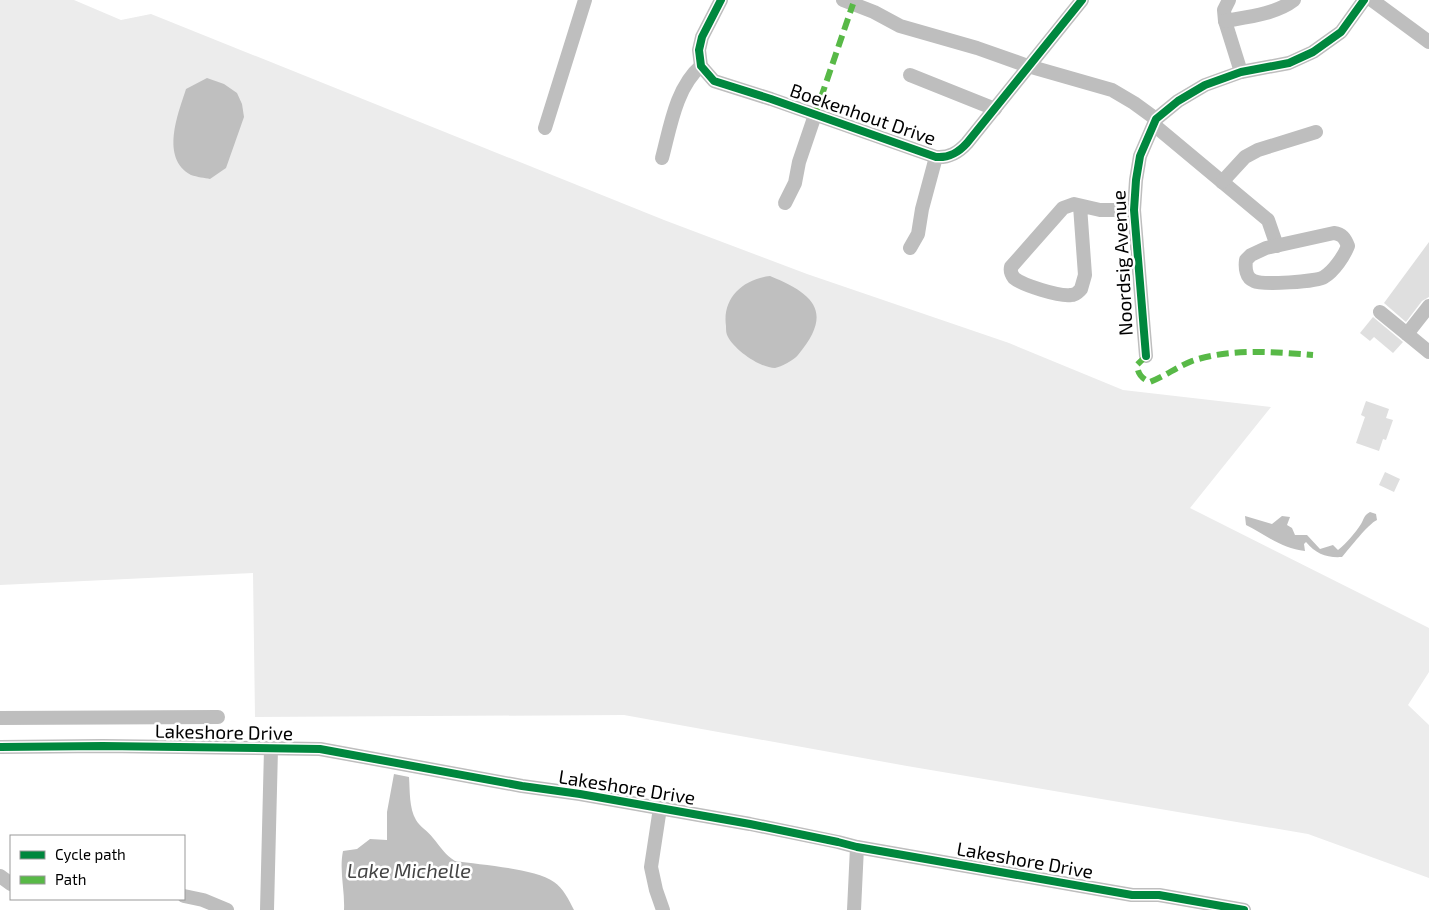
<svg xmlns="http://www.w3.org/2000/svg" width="1429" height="910" font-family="'Exo 2',sans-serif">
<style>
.green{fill:#ececec}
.water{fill:#bfbfbf}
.building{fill:#dfdfdf}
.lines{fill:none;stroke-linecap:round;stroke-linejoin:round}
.minor{stroke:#bebebe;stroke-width:14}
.quiet{stroke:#58b947;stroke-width:6;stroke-dasharray:12 6;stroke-linecap:butt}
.cycleway-casing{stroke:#fff;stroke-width:11}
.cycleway{stroke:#00873e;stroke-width:8}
.labels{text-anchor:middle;stroke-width:5;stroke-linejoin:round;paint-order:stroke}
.street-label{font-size:19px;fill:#000;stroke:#fff}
.water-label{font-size:20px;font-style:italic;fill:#444;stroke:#fff}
</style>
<rect width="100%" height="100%" fill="#fff"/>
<polygon class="green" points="0,0 74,0 121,20 151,14 664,220 807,274 1009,343 1123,390 1271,407 1190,508 1429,628 1429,672 1408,705 1429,725 1429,878 1308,834 907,766 624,715 255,717 253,573 0,585"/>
<g class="water">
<path d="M207 78 224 84 237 93 242 104 244 117 226 168 210 179C205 178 197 177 191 175 160 158 178 114 186 89Z"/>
<path d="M770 276C814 294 834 312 798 355 794 360 781 367 775 368 760 368 735 350 728 337 726 334 726 330 726 326 722 298 743 279 770 276Z"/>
<path d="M1370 512 1376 514 1377 520C1368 524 1350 548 1342 557 1327 558 1316 554 1306 542L1304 544 1305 551C1282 549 1266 535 1246 525L1245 516 1272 524 1282 516 1290 517 1287 525 1292 528 1295 535H1307L1320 549 1333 545 1338 550C1347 543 1355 533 1361 524 1364 519 1364 515 1370 512Z"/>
<path d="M394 774 409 777C410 791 409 808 416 820 420 827 428 831 433 838 440 846 445 855 455 861 480 865 534 868 554 882 563 888 569 900 574 910H344C345 890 339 871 343 851L357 849 370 839 387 840V812Z"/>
</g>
<g class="building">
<polygon points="1429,242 1429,297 1422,301 1406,322 1384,303"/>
<polygon points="1373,317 1403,342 1393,353 1374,337 1370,341 1360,333"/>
<polygon points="1366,401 1389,409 1386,418 1393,420 1386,440 1383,439 1379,451 1356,443 1365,417 1361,415"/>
<polygon points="1385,472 1400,479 1394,492 1379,485"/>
</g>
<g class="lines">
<g class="minor">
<path d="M721 0 702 37 699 50 701 66 714 81 771 99 936 157C949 158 958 153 967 143L1082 0"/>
<polyline points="843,0 874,12 900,26 977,48 1028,66 1112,90 1134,103 1156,119"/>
<polyline points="1229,0 1224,10 1225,21 1241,72"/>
<polyline points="1372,0 1429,42"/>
<path d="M1225 21C1248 17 1276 14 1294 0"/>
<polyline points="910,75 995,109"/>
<polyline points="1154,125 1268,220 1277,246"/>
<polyline points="545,128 585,0"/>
<path d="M662 158C670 128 676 87 701 66"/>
<polyline points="1222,182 1245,157 1258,150 1316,132"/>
<polyline points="785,203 795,183 799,162 815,115"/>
<path d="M1080 206 1085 275 1081 289C1078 292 1076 295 1071 295 1060 297 1022 285 1014 278 1011 274 1010 271 1011 267L1063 208 1074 204 1100 210H1134"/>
<path d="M1334 233C1342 234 1345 238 1348 246 1344 256 1334 271 1324 277 1317 282 1262 285 1254 281 1246 278 1245 268 1246 260L1251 255 1266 248Z"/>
<polyline points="910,248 918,234 922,209 936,157"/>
<polyline points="1380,312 1407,334 1429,306"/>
<polyline points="1407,334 1429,352"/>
<polyline points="1146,356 1134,210 1136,180 1140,156 1156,119 1178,101 1205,85 1241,72 1289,63 1313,52 1341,32 1364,0"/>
<polyline points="0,718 218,717"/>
<polyline points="0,747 103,746 320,749 522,786 580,794 750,824 838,842 857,847 1132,895 1159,895 1244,910"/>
<polyline points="660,808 651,867 656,890 663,910"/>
<polyline points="0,876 11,884"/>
<polyline points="184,896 203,900 227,910"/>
<polyline points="267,910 271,749"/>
<polyline points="854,910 857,847"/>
</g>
<g class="quiet">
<polyline points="815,115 853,4"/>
<path d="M1146 356 1137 365C1138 374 1141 378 1150 382 1165 376 1177 367 1192 361 1230 348 1274 352 1313 355"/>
</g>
<defs>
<g id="cycleway">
<path d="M721 0 702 37 699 50 701 66 714 81 771 99 936 157C949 158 958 153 967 143L1082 0"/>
<polyline points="1146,356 1134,210 1136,180 1140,156 1156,119 1178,101 1205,85 1241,72 1289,63 1313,52 1341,32 1364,0"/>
<polyline points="0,747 103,746 320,749 522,786 580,794 750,824 838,842 857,847 1132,895 1159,895 1244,910"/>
</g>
</defs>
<use href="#cycleway" class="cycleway-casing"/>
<use href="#cycleway" class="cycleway"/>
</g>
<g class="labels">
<g class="street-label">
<text transform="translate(863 114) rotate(19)" y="7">Boekenhout Drive</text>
<text transform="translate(1122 263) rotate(-93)" y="7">Noordsig Avenue</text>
<text transform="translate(224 732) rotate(1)" y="7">Lakeshore Drive</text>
<text transform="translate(627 787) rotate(9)" y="7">Lakeshore Drive</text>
<text transform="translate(1025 860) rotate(10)" y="7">Lakeshore Drive</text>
</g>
<g class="water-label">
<text x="409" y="878">Lake Michelle</text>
</g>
</g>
<rect x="10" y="835" width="175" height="65" fill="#ffffff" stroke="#999999"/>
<rect x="20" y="851" width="25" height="8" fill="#00873e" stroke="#999999"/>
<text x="55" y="860" font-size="15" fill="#000000">Cycle path</text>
<rect x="20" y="876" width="25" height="8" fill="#58b947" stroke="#999999"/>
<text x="55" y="885" font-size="15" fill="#000000">Path</text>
</svg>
